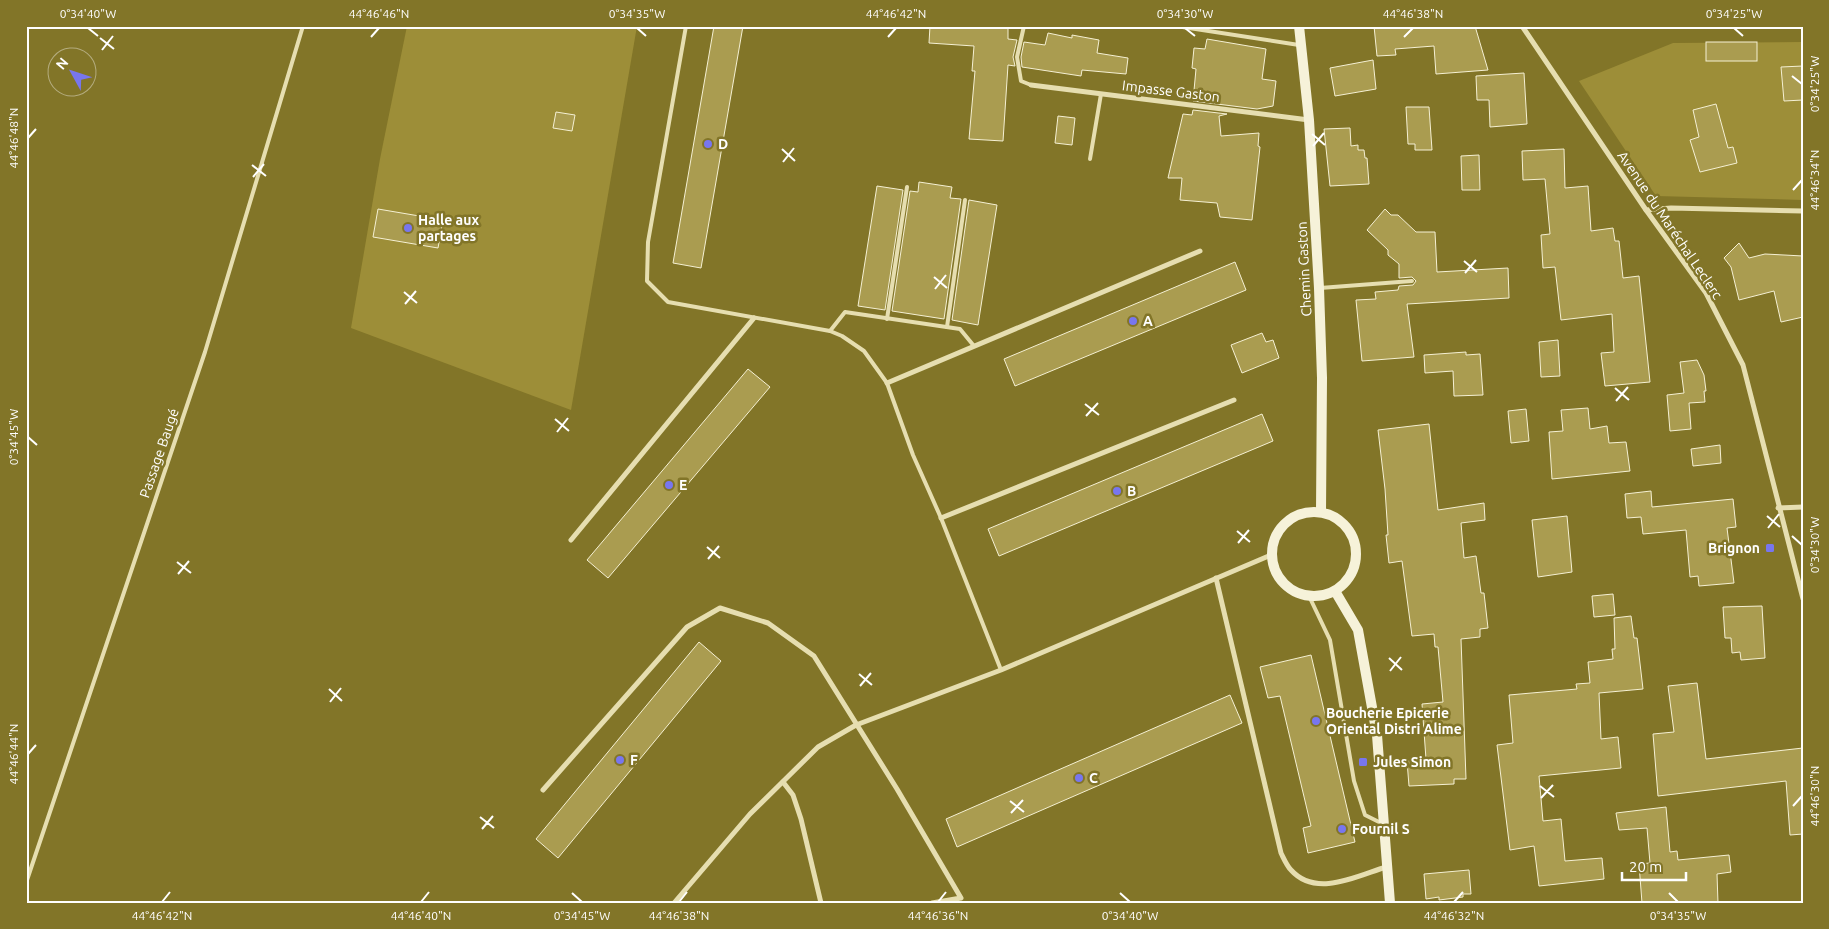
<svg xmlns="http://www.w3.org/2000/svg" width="1829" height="929" font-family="Ubuntu,sans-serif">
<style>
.green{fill:#9d8e38}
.building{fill:#aa9c50;stroke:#f5f0d3}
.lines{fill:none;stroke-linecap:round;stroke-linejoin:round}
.lane{stroke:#e6deb0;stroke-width:4}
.street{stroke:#e6deb0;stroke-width:5}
.secondary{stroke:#f6f2d9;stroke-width:10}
.ticks{fill:none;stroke:#fff;stroke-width:2}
.poi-dot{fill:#7876ee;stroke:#827528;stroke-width:2}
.labels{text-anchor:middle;stroke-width:5;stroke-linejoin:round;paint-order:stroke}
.street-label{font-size:14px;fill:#fff;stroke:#827528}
.poi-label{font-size:14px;font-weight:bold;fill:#fff;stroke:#827528;text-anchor:start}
.neatline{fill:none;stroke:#fff;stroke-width:2}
.ticks-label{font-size:12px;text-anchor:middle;fill:#fff}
</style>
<rect width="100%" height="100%" fill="#827528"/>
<g class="green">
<polygon points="407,26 637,26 571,410 351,328 380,159"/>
<polygon points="1803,42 1803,200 1656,196 1579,81 1673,43"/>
</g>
<g class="building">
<polygon points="714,26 743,26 701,268 673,263"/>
<polygon points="930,26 1008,26 1008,39 1017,40 1013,57 1015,66 1008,65 1003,141 969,139 975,71 972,71 974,46 929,43"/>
<polygon points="1374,26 1475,26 1488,70 1436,74 1434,46 1395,49 1396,55 1377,56"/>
<polygon points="1048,33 1072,38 1072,35 1099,40 1097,53 1128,58 1126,74 1082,70 1081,76 1022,67 1021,57 1024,42 1045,45"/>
<polygon points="1207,39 1266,49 1262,79 1276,81 1273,106 1257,109 1193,101 1196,69 1192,68 1194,48 1205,49"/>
<rect x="1706" y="42" width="51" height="19"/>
<polygon points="1373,60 1376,89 1335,96 1330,68"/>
<polygon points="1803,66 1803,100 1784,101 1781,67"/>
<polygon points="1524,73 1527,124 1490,127 1489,100 1477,100 1476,76"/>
<polygon points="1716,104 1728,148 1733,147 1737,163 1700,172 1690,140 1699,137 1693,110"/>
<polygon points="1406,107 1429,107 1432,150 1415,150 1415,144 1408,144"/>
<polygon points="1193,110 1227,114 1219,116 1221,136 1259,133 1258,146 1260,147 1252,220 1220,217 1217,203 1180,200 1182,178 1168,178 1183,114 1192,115"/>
<polygon points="556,112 575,115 572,131 553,128"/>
<polygon points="1058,116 1075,118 1072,145 1055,143"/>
<polygon points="1350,128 1351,146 1358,145 1358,150 1364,150 1365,158 1367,158 1369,184 1330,186 1324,129"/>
<polygon points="1564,149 1565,188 1588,186 1591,231 1613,228 1615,241 1619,241 1623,278 1639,276 1650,382 1605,386 1601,353 1614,352 1612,314 1561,320 1555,267 1543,268 1541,235 1550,234 1545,179 1523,180 1522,151"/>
<polygon points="1479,155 1480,190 1462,190 1461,156"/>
<polygon points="919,182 952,187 950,198 961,199 944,319 892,311 910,191 918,192"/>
<polygon points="877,186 903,190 885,310 858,306"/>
<polygon points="969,200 997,205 978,325 952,320"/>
<polygon points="378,209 443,220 438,248 373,237"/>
<polygon points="1385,209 1391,215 1398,215 1416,232 1435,232 1437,272 1508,268 1509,298 1407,304 1414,357 1362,361 1356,300 1376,299 1375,292 1398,290 1399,286 1413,285 1416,281 1412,277 1399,278 1399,264 1388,255 1388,250 1367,230"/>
<polygon points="1739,243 1749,258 1765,254 1803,256 1803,317 1781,322 1774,291 1739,300 1731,267 1724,258"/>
<polygon points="1235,262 1246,290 1015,386 1004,359"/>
<polygon points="1262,333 1266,342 1273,340 1279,358 1242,373 1231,345"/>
<polygon points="1558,340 1560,376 1541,377 1539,342"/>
<polygon points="1466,352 1466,355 1480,354 1483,395 1454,396 1453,371 1425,373 1424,355"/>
<polygon points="1697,360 1704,375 1706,391 1704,391 1705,402 1689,403 1691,429 1670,431 1667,395 1684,393 1680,362"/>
<polygon points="748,369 770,387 608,578 587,560"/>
<polygon points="1588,408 1590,429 1607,426 1609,443 1626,442 1630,471 1552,479 1549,432 1563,431 1561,410"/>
<polygon points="1526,409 1529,441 1511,443 1508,411"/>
<polygon points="1262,414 1273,441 999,556 988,529"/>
<polygon points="1429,424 1438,510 1484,503 1485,520 1461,523 1464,558 1476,556 1481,593 1484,593 1488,628 1480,629 1480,637 1461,639 1466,779 1454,779 1454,784 1409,786 1407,761 1426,759 1422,704 1443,702 1438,647 1435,647 1434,634 1412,636 1402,561 1389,563 1386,535 1388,535 1385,489 1378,430"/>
<polygon points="1720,445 1721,463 1693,466 1691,449"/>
<polygon points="1651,491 1652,507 1733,499 1736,527 1727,528 1734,583 1699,586 1698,576 1690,577 1686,530 1643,534 1641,517 1627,518 1625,494"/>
<polygon points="1567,516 1572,572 1538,577 1532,520"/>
<polygon points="1613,594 1615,615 1594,617 1592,596"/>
<polygon points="1762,606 1765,658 1741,660 1740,652 1732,653 1731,638 1725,638 1723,607"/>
<polygon points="1631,616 1634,638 1637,638 1643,689 1599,693 1601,739 1618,737 1621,768 1539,776 1543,821 1561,819 1565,861 1602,858 1604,879 1539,886 1534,846 1510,850 1497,745 1513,743 1509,695 1577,689 1576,684 1590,683 1588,662 1613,659 1612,649 1615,649 1614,618"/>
<polygon points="699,642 721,661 558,858 536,839"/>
<polygon points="1311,655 1355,842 1308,853 1303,828 1311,826 1280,696 1268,698 1260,667"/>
<polygon points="1697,683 1706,759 1803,748 1803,834 1790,835 1786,781 1658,796 1653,734 1674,732 1668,686"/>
<polygon points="1230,695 1242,723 957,847 946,819"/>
<polygon points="1666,807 1670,852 1677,851 1678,860 1729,855 1731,872 1717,874 1718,903 1642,903 1639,864 1650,863 1647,828 1619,830 1616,813"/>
<polygon points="1469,870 1471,894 1463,894 1463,897 1439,900 1439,897 1426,899 1424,874"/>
</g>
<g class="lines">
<g class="lane">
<polyline points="686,26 648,242 647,281 668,302 830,331 842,336 864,351 887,383 913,455 941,518 1001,670"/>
<polyline points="1024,26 1017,57 1021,81 1031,85"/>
<polyline points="1176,26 1299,45"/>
<polyline points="1090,159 1101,94"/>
<polyline points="1320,288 1412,281"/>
<polyline points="887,319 907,187"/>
<polyline points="947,327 965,200"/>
<polyline points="830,331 845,312 960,329 974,346"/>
<polyline points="1309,596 1330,640 1354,781 1365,815 1381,823"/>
<polyline points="26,883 205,352 303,26"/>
</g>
<g class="street">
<polyline points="1522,26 1646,210 1706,293 1743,365 1803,599"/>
<polyline points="1031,85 1309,120"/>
<polyline points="1646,210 1671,208 1803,211"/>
<polyline points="887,383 1200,251"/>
<polyline points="1778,508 1803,507"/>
<polyline points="941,518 1234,400"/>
<polyline points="571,540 754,318"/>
<path d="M1216 578 1281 853C1284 859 1287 866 1291 870 1316 898 1357 876 1386 867"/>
<polyline points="783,782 793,795 801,819 821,903"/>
<polyline points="543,790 687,627 720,608 768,623 814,656 897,789 961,898 932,903"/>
<polyline points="674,903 750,814 818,747 856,725 1001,670 1271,555"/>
</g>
<g class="secondary">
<polyline points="1299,26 1309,120 1319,288 1322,378 1321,512"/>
<circle cx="1314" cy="554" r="42"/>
<polyline points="1335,591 1358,630 1377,735 1390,903"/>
</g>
</g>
<path class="ticks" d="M88 28 98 36M637 28 646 36M1185 28 1195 36M1734 28 1743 36M371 37 379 28M888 37 896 28M1404 37 1413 28M100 38 114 49M102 50 113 36M1792 76 1802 84M1312 134 1325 145M28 138 36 129M1313 146 1324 133M782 149 795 161M783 162 794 148M252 165 266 176M253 177 264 164M1793 190 1802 180M1464 261 1477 272M1465 273 1476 260M934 277 947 288M935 289 946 275M404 292 417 303M405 304 416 291M1615 388 1629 400M1616 401 1628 387M1085 404 1099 415M1086 416 1098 403M555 419 569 431M557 432 568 418M28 437 37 445M1767 516 1780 527M1768 528 1779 514M1237 531 1250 542M1792 536 1802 545M1238 543 1249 530M707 547 720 558M708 559 719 546M177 562 191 573M178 574 189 561M1389 658 1402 670M1390 671 1401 657M859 674 872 685M860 686 871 673M329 689 342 701M330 702 341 688M28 754 36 745M1540 786 1554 797M1541 798 1553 785M1010 801 1024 812M1793 806 1802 796M1011 813 1023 800M480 817 494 828M482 829 493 816M572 893 582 902M1120 893 1130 902M1669 893 1678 902M162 902 170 892M421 902 429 892M679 902 687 892M938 902 946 892M1454 902 1463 892"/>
<g class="poi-dot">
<circle cx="708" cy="144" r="5"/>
<circle cx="408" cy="228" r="5"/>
<circle cx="1133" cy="321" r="5"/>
<circle cx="669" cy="485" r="5"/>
<circle cx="1117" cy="491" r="5"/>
<rect x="1765" y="543" width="10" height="10" rx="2.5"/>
<circle cx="1316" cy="721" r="5"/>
<circle cx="620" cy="760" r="5"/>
<rect x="1358" y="757" width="10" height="10" rx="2.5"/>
<circle cx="1079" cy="778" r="5"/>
<circle cx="1342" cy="829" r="5"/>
</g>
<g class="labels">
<g class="street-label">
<text transform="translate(1171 91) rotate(7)" y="5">Impasse Gaston</text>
<text transform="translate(1670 225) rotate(56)" y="5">Avenue du Maréchal Leclerc</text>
<text transform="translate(1304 269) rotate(-93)" y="5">Chemin Gaston</text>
<text transform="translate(159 453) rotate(-71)" y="5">Passage Baugé</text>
</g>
<g class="poi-label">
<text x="718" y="149">D</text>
<text x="418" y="225">Halle aux<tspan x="418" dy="16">partages</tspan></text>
<text x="1143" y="326">A</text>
<text x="679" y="490">E</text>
<text x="1127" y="496">B</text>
<text x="1760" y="553" text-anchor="end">Brignon</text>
<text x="1326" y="718">Boucherie Epicerie<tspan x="1326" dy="16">Oriental Distri Alime</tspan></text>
<text x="630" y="765">F</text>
<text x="1373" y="767">Jules Simon</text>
<text x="1089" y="783">C</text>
<text x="1352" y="834">Fournil S</text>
</g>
</g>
<rect width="1829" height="929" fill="none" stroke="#827528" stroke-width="55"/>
<g transform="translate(72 72) rotate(310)"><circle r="24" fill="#827528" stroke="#b4ac7e"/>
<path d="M0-4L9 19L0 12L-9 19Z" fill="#7876ee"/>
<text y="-8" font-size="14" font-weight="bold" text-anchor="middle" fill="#ffffff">N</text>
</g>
<path d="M1622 872v8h64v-8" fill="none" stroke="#ffffff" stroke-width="2.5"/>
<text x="1629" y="872" font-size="15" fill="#ffffff" stroke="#827528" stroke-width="4" paint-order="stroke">20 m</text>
<rect x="28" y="28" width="1774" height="874" class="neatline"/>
<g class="ticks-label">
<text x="88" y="18">0°34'40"W</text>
<text x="379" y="18">44°46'46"N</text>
<text x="637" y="18">0°34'35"W</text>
<text x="896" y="18">44°46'42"N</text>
<text x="1185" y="18">0°34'30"W</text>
<text x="1413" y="18">44°46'38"N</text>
<text x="1734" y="18">0°34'25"W</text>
<text transform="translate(1815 84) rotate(-90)" y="4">0°34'25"W</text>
<text transform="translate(14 138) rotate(-90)" y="4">44°46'48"N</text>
<text transform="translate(1815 180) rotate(-90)" y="4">44°46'34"N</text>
<text transform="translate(14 437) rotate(-90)" y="4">0°34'45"W</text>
<text transform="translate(1815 545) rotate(-90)" y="4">0°34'30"W</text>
<text transform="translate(14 754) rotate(-90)" y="4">44°46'44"N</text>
<text transform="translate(1815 796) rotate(-90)" y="4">44°46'30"N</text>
<text x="162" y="920">44°46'42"N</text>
<text x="421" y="920">44°46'40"N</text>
<text x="582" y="920">0°34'45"W</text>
<text x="679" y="920">44°46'38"N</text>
<text x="938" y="920">44°46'36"N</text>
<text x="1130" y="920">0°34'40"W</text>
<text x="1454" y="920">44°46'32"N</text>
<text x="1678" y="920">0°34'35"W</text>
</g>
</svg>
